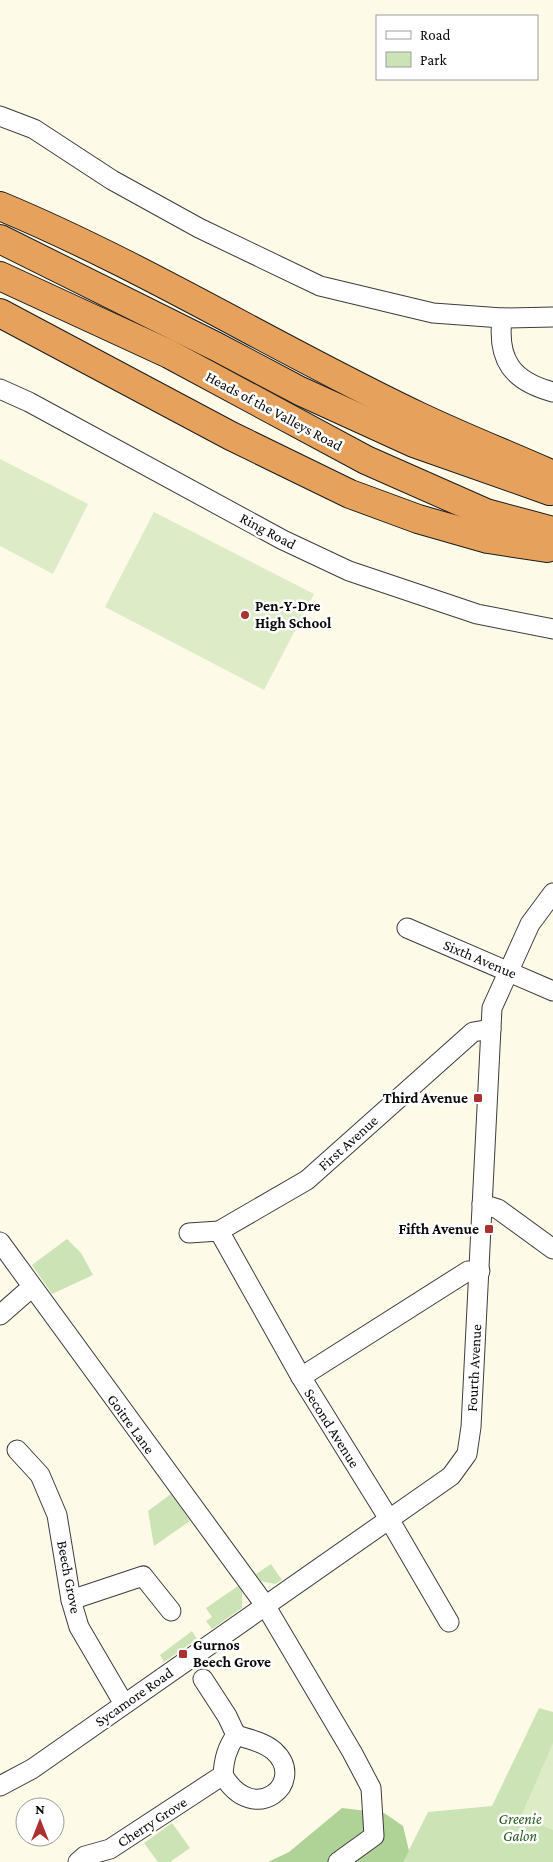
<svg xmlns="http://www.w3.org/2000/svg" width="553" height="1862" font-family="'Crimson Pro',serif">
<style>
.green{fill:#cce3b6}
.forest{fill:#afd297}
.pitch{fill:#ddebc7}
.lines{fill:none;stroke-linecap:round;stroke-linejoin:round}
.minor-casing{stroke:#3d3d3d;stroke-width:21}
.highway-casing{stroke:#1b1b1b;stroke-width:30}
.minor{stroke:#fff;stroke-width:19}
.highway{stroke:#e6a25d;stroke-width:28}
.poi-dot{fill:#ab3030;stroke:#fff;stroke-width:2}
.labels{text-anchor:middle;stroke-width:5;stroke-linejoin:round;paint-order:stroke}
.street-label{font-size:15px;fill:#0a0a0a;stroke:#fff}
.poi-label{font-size:15px;font-weight:bold;fill:#0a0a0a;stroke:#fff;text-anchor:start}
.park-label{font-size:15px;font-style:italic;fill:#2b5a21;stroke:#fff}
</style>
<rect width="100%" height="100%" fill="#fdfae8"/>
<g class="green">
<polygon points="67,1239 81,1253 93,1275 52,1294 32,1265"/>
<polygon points="171,1494 190,1521 154,1546 148,1511"/>
<polygon points="271,1564 282,1580 275,1584 261,1581 256,1574"/>
<polygon points="238,1586 242,1591 242,1608 212,1629 206,1621 212,1617 206,1608"/>
<polygon points="192,1631 197,1639 164,1662 160,1655"/>
<polygon points="539,1708 553,1712 553,1862 403,1862 428,1812 492,1806"/>
<polygon points="172,1823 190,1848 170,1862 158,1862 144,1843"/>
</g>
<polygon class="forest" points="342,1808 384,1813 403,1826 409,1851 403,1862 268,1862 289,1852"/>
<g class="pitch">
<polygon points="0,459 88,504 53,574 0,546"/>
<polygon points="154,512 314,594 264,690 105,607"/>
<polygon points="553,1743 553,1830 521,1816"/>
</g>
<g class="lines">
<defs>
<g id="minor">
<polyline points="0,116 34,129 112,180 199,228 320,286 433,313 502,318 553,317"/>
<path d="M502 318C497 360 512 381 553 392"/>
<polyline points="0,389 29,402 283,540 349,571 477,614 553,629"/>
<polyline points="407,928 553,991"/>
<polyline points="482,1204 498,1209 553,1249"/>
<polyline points="219,1231 301,1377 389,1519 449,1622"/>
<polyline points="189,1233 219,1231 307,1180 473,1032 491,1029"/>
<polyline points="0,1242 265,1605 352,1752 371,1788 374,1836 338,1862"/>
<polyline points="0,1315 32,1287"/>
<polyline points="301,1377 468,1271 480,1271"/>
<polyline points="17,1450 40,1475 57,1515 71,1600 79,1627 124,1704"/>
<polyline points="71,1600 143,1576 171,1611"/>
<path d="M223 1775C254 1828 308 1782 274 1751 264 1742 249 1739 236 1735"/>
<polyline points="0,1786 32,1769 451,1476 467,1454 471,1427 492,1008 530,924 553,893"/>
<path d="M78 1862 85 1856 110 1849 223 1775C224 1759 227 1748 236 1735L227 1716 203 1679"/>
</g>
<g id="highway">
<path d="M0 206C144 266 277 349 418 416 462 437 508 455 553 475"/>
<polyline points="0,239 215,346 300,391 414,443 550,491"/>
<polyline points="0,276 169,354 366,460 486,513 553,531"/>
<polyline points="0,313 231,436 350,494 418,519 488,539 547,548 553,546"/>
</g>
</defs>
<use href="#minor" class="minor-casing"/>
<use href="#highway" class="highway-casing"/>
<use href="#minor" class="minor"/>
<use href="#highway" class="highway"/>
</g>
<g class="poi-dot">
<circle cx="245" cy="615" r="5"/>
<rect x="473" y="1093" width="10" height="10" rx="2.5"/>
<rect x="484" y="1224" width="10" height="10" rx="2.5"/>
<rect x="178" y="1649" width="10" height="10" rx="2.5"/>
</g>
<g class="labels">
<g class="street-label">
<text transform="translate(274 411) rotate(28)" y="5">Heads of the Valleys Road</text>
<text transform="translate(268 531) rotate(28)" y="5">Ring Road</text>
<text transform="translate(480 959) rotate(23)" y="5">Sixth Avenue</text>
<text transform="translate(348 1143) rotate(-42)" y="5">First Avenue</text>
<text transform="translate(474 1368) rotate(-87)" y="5">Fourth Avenue</text>
<text transform="translate(131 1424) rotate(54)" y="5">Goitre Lane</text>
<text transform="translate(332 1428) rotate(58)" y="5">Second Avenue</text>
<text transform="translate(69 1577) rotate(79)" y="5">Beech Grove</text>
<text transform="translate(134 1697) rotate(-35)" y="5">Sycamore Road</text>
<text transform="translate(152 1822) rotate(-33)" y="5">Cherry Grove</text>
</g>
<g class="poi-label">
<text x="255" y="611">Pen-Y-Dre<tspan x="255" dy="17">High School</tspan></text>
<text x="468" y="1103" text-anchor="end">Third Avenue</text>
<text x="479" y="1234" text-anchor="end">Fifth Avenue</text>
<text x="193" y="1650">Gurnos<tspan x="193" dy="17">Beech Grove</tspan></text>
</g>
<g class="park-label">
<text x="520" y="1824">Greenie<tspan x="520" dy="17">Galon</tspan></text>
</g>
</g>
<rect x="376" y="15" width="162" height="65" fill="#ffffff" stroke="#9d9d9d"/>
<rect x="386" y="31" width="25" height="8" fill="#ffffff" stroke="#9d9d9d"/>
<text x="420" y="40" font-size="15" fill="#0a0a0a">Road</text>
<rect x="386" y="52" width="25" height="15" fill="#cce3b6" stroke="#9d9d9d"/>
<text x="420" y="65" font-size="15" fill="#0a0a0a">Park</text>
<g transform="translate(40 1822)"><circle r="24" fill="#ffffff" stroke="#9d9d9d"/>
<path d="M0-4L9 19L0 12L-9 19Z" fill="#ab3030"/>
<text y="-8" font-size="14" font-weight="bold" text-anchor="middle" fill="#0a0a0a">N</text>
</g>
</svg>
